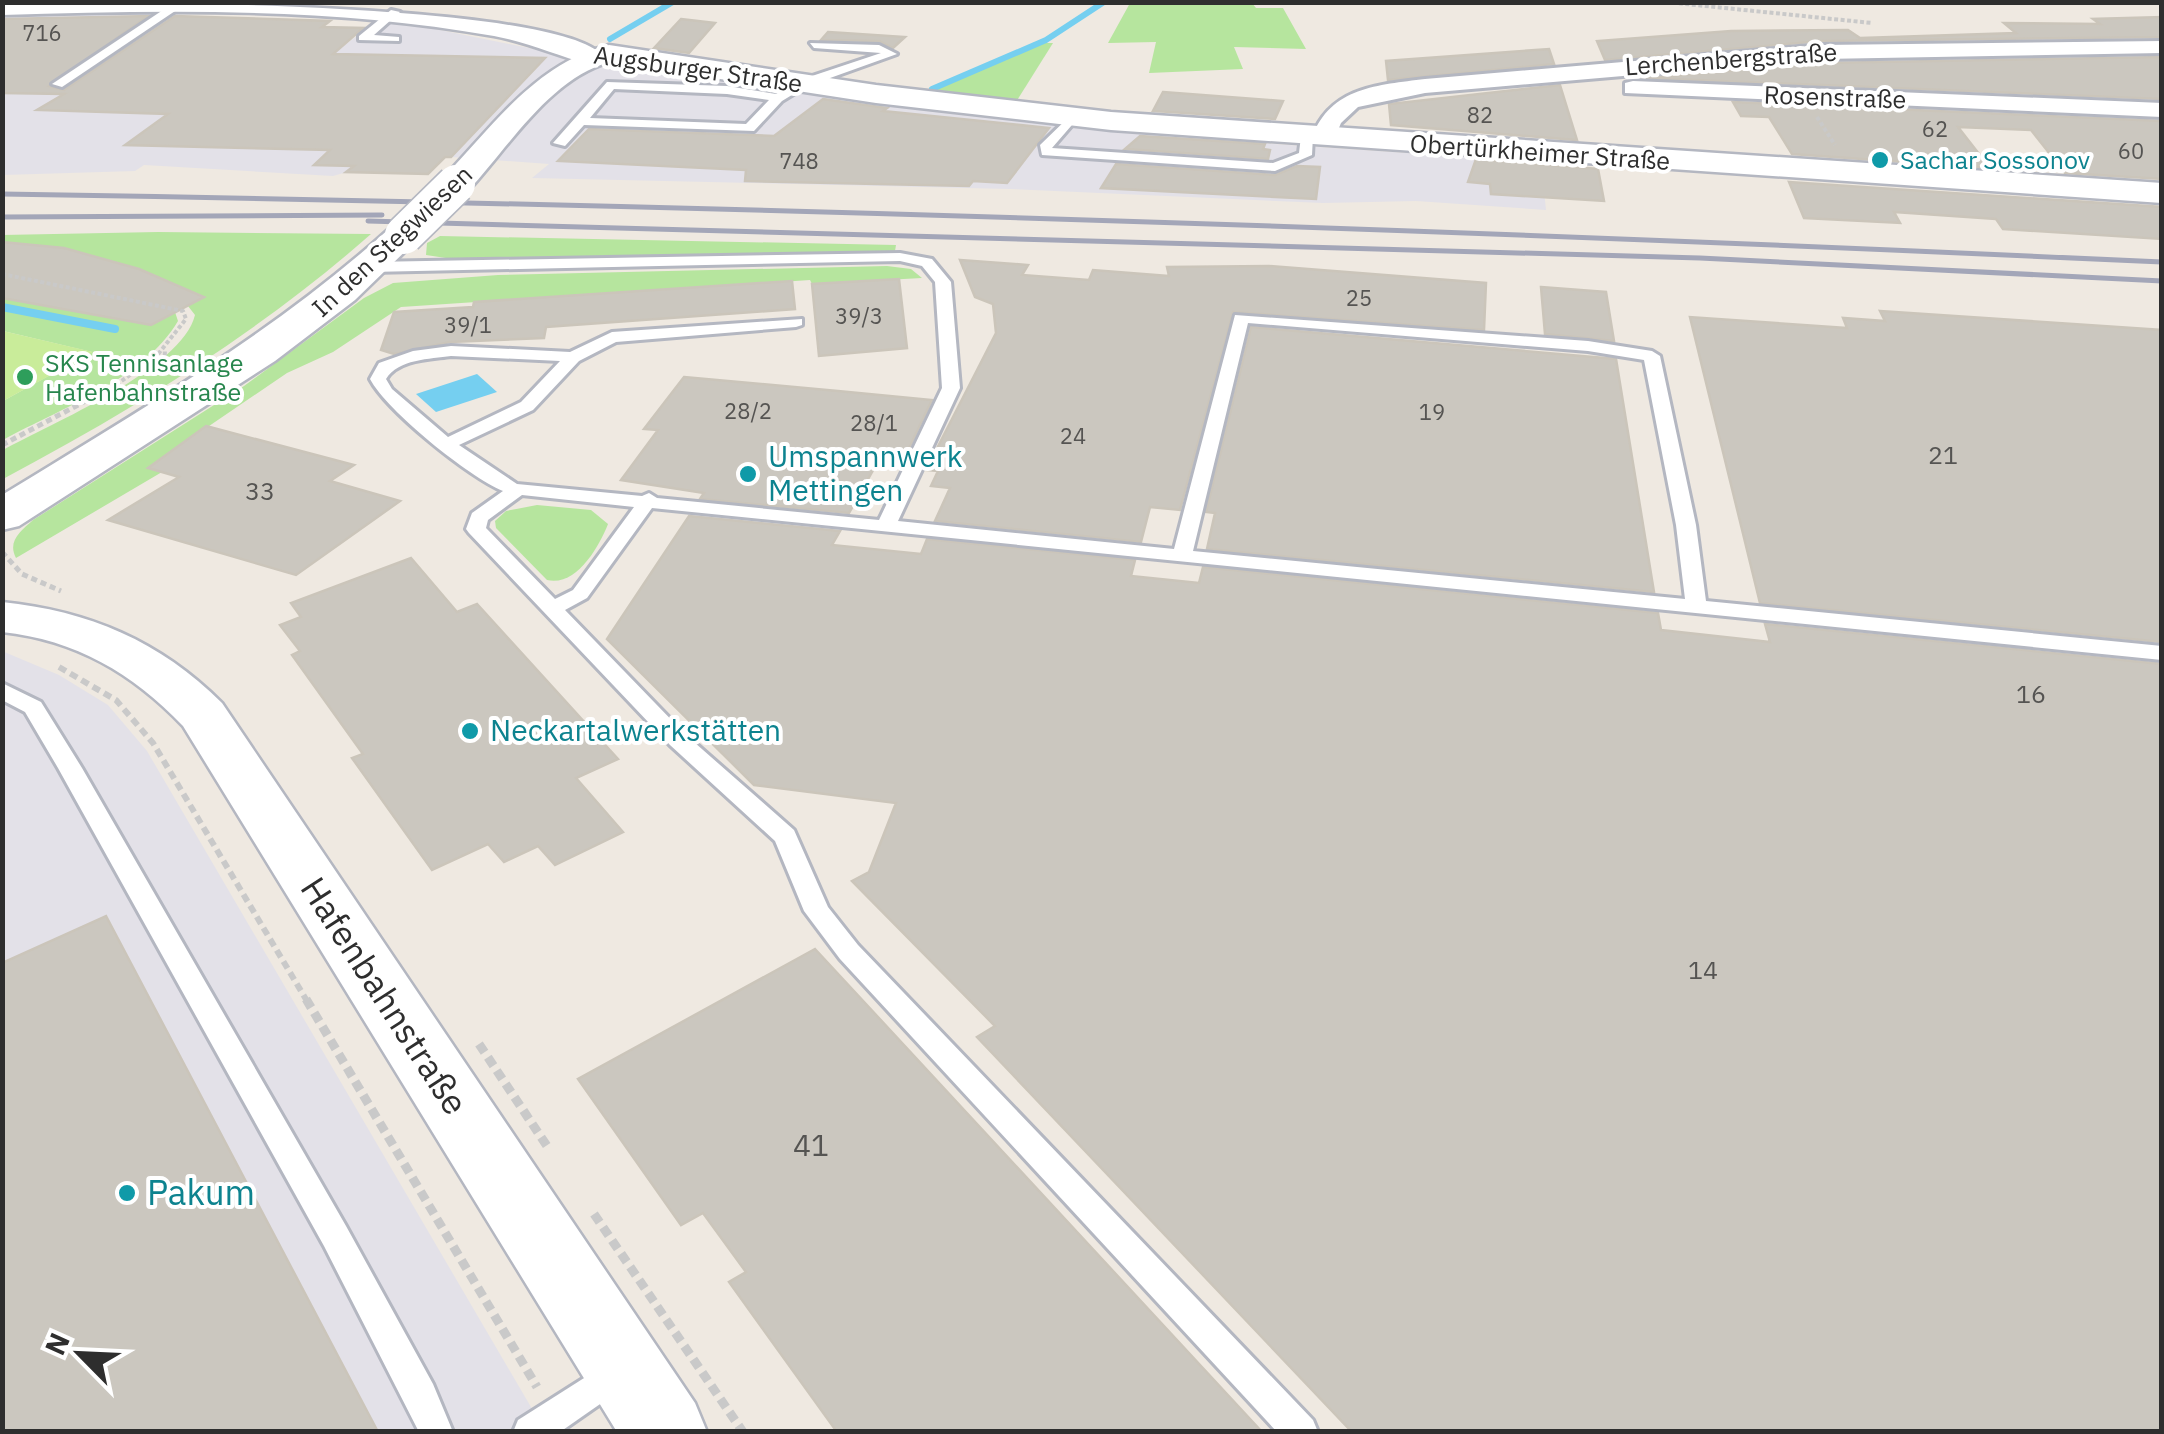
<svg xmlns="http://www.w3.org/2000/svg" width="2164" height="1434" font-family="'IBM Plex Sans',sans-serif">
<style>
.industrial{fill:#e3e1e8}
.green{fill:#b6e59e}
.pitch{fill:#c9ec9a}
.water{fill:#75cff0}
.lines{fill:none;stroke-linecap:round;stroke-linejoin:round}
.stream-far1{stroke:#75cff0;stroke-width:6}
.stream{stroke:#75cff0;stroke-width:8}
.building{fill:#cbc7bf;stroke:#cbc5ba;stroke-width:2.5}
.service-casing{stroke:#b4b7c1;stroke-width:6}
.minor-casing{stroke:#b4b7c1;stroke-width:6}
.tertiary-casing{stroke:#b4b7c1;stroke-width:5}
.secondary-casing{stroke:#b4b7c1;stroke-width:5}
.path-far3{stroke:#c9c9c9;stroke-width:4;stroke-dasharray:4 2.5;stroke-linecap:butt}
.path-far2{stroke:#c9c9c9;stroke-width:5;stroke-dasharray:6 4;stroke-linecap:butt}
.path-far1{stroke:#c9c9c9;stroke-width:6;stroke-dasharray:8 5;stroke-linecap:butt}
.path{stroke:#c9c9c9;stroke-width:9;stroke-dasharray:10 6;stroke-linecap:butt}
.service{fill:#fff;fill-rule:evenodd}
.minor{fill:#fff;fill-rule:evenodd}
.tertiary{fill:#fff;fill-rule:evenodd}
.secondary{fill:#fff;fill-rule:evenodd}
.rail{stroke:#a3a6b8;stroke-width:5}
.secondary-bridge-casing{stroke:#b4b7c1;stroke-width:41;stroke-linecap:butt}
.secondary-bridge{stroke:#fff;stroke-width:38}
.culture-dot{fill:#0f9aa8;stroke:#fff;stroke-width:4}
.leisure-dot{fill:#2e9e5b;stroke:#fff;stroke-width:4}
.labels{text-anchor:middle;stroke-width:8;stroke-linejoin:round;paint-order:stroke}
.far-number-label{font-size:22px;fill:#555452}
.far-street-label{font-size:25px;fill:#2e2e2e;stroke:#fff}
.far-culture-label{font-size:25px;fill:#0d838f;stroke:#fff;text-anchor:start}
.far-leisure-label{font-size:25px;fill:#27864d;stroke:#fff;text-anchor:start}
.number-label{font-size:25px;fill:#555452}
.culture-label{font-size:30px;fill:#0d838f;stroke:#fff;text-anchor:start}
.near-number-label{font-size:30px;fill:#555452}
.near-street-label{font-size:35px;fill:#2e2e2e;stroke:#fff}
.near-culture-label{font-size:35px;fill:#0d838f;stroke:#fff;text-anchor:start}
</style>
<rect width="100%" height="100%" fill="#efe9e1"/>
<g class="industrial">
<polygon points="164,10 116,41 342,47 381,18 618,66 955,114 1183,138 1541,162 1546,210 1416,201 1323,203 1010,189 532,178 549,164 451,157 444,157 428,174 347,172 333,176 144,165 135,171 3,175 2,14"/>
<polygon points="2,651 59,675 108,705 147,751 545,1431 3,1431"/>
</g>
<g class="green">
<polygon points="1252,3 1256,8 1283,8 1306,49 1234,47 1243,69 1149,73 1156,42 1108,43 1130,3"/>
<polygon points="1042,43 1053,43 1016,102 930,91"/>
<path d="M158 232 371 234C259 333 134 409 3 479V450C50 424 182 369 195 315L188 306 175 312 178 321C143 380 61 408 3 440V401L92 352 3 331 2 235Z"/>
<polygon points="440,236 896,245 895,251 459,260 426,255 427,243"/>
<path d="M887 266 911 269 922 278 812 284 810 280 401 307 333 352 287 373 149 467 162 472 16 558C7 541 21 531 33 520L244 386 364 298 393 283 498 275Z"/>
<path d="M537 505 591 510 608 524C599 547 576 587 547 580L496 528 495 521 506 511Z"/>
</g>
<polygon class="pitch" points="3,331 93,352 3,401"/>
<polygon class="water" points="477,374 497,392 436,412 416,394"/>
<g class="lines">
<g class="stream-far1">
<polyline points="610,39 673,2"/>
<polyline points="932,89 1046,40 1104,2"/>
</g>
<polyline class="stream" points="2,307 115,329"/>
</g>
<g class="building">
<polygon points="148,16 49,86 64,90 175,16 330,21 322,27 363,28 333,54 545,58 451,157 445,157 428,174 346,172 354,166 314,165 330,150 125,145 168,114 37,110 64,94 2,93 2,19"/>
<polygon points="2162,17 2162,37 1822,41 1605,60 1597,41 1731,31 1848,30 1860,38 2016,33 2004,23 2100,24 2093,19"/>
<polygon points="681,19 715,23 689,53 654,48"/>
<polygon points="828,32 844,33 905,37 893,48 879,41 821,40"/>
<polygon points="1549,49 1554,64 1388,80 1386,61"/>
<polygon points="2162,57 2162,99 1646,78 1822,63"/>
<polygon points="1560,85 1577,140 1391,125 1389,104"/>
<polygon points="1163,92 1283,101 1275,119 1153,111"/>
<polygon points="823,99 887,108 883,111 1049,128 1007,183 973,181 969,186 745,181 746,170 558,161 589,129 774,136"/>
<polygon points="1733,102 2162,121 2162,179 2065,173 2031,130 1958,127 1990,168 1792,154 1769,117 1741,116"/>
<polygon points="1140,136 1265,144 1263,149 1270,150 1268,159 1125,149"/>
<polygon points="1476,159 1598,169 1604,201 1491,194 1490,184 1468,182"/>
<polygon points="1116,164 1275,175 1297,166 1320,167 1316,199 1101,188"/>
<polygon points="1789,182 2162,207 2162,239 2003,229 1996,219 1894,212 1900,223 1804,218"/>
<polygon points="2,242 64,248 139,269 204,297 151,325 2,298"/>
<polygon points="960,260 1028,265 1022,275 1089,280 1093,270 1169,276 1167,267 1269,266 1486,283 1484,330 1233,312 1180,510 1150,507 1141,542 935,521 950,488 931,486 938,471 926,470 996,333 993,304 975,297"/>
<polygon points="899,279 907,348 819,356 812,284"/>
<polygon points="792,281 795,309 546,327 544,338 450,342 394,354 381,350 394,312 473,307 474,302"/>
<polygon points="1541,287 1606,292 1614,341 1545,334"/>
<polygon points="1880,311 2162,330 2162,642 1760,603 1690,317 1847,328 1843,318 1885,321"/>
<polygon points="1251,327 1616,359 1654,592 1207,549 1215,513 1206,512"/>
<polygon points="684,377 838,391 932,400 900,467 876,465 849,513 700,499 704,493 621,480 658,430 644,429"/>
<polygon points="206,426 354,465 330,481 400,501 296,575 108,520 179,477 148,468"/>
<polygon points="689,516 840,531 832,545 921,554 927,539 1135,560 1131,576 1199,583 1203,567 1658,613 1661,630 1770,642 1765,624 2162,664 2162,1432 1352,1432 977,1037 995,1026 852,881 869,872 896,803 754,785 607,639"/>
<polygon points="411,558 457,612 477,604 618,759 576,778 623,832 555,865 538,846 504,862 488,844 432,870 352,758 363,754 292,655 300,651 280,625 301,617 291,603"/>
<polygon points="106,916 378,1432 2,1432 2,963"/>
<polygon points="815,949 1262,1432 837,1432 729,1282 746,1272 703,1213 681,1225 578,1079"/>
</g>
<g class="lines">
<defs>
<g id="service">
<polygon points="175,2 187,3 62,87 52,84"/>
<polygon points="391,10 400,12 374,35 399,37 399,41 359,40 359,36"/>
<path d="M810 43 879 45 897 54 805 87 782 101 754 131 584 125 565 146 553 143 607 82 727 86 776 94 797 81 881 53 814 48ZM614 89 727 94 769 100 746 124 590 118Z"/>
<polygon points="1072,114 1078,118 1052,148 1273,163 1299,153 1301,136 1307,132 1313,136 1312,155 1275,171 1042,155 1040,145"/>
<path d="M900 253 932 259 951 282 960 388 898 521 1174 549 1235 315 1588 341 1652 351 1660 356 1696 525 1706 601 2162 646V660L652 508 587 598 565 610 686 735 794 830 828 907 858 945 1313 1420 1318 1432H1277L840 959 804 911 775 841 670 745 469 533 466 529 472 513 503 491C469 477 387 411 370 379L379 363 413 351 451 346 570 352 612 332 802 319V325L796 327 616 342 579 361 533 410 459 445 517 484 642 496 649 493 657 498 879 520 942 388 935 282 922 266 900 261 370 272 362 267 370 262ZM1248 323 1588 351 1644 360 1676 525 1685 599 1193 551ZM451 356 560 361 521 402 448 437 392 389 386 379C398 359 430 359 451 356ZM522 495 634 507 573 590 555 599 486 528 488 520Z"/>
<polygon points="2,683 41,702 82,768 346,1226 433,1384 453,1432 419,1432 324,1246 58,768 25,712 2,700"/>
<polygon points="614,1359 626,1364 631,1375 626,1386 560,1432 513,1432 518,1420"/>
</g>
<g id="minor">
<path d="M2162 41V53L1822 59 1425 93 1358 107 1341 123 1333 142H1315L1312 137C1331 87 1378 85 1425 79L1822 45Z"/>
<polygon points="1633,81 2162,103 2162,117 1625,93 1625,83"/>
</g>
<path id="tertiary" d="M2 2C97 2 555 0 603 56L589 64C557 56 527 42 494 36 332 7 166 10 2 15Z"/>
<g id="secondary">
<path d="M609 45 876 85 1111 112 2162 183V203L1111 130 876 103 610 62C550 78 508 148 468 191H444L439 184 444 177C494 125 536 63 609 45Z"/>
<path d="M404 224 417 227 422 235 355 300 275 361 19 526 2 530V495C137 412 273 334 391 227Z"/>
<path d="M2 602C89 611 160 641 222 703L695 1403 707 1432H617L183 726C132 673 76 640 2 632Z"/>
</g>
</defs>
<use href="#service" class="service-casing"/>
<use href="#minor" class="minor-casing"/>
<use href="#tertiary" class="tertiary-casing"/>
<use href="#secondary" class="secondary-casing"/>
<g class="path-far3">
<polyline points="1666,2 1872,23"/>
<polyline points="1817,117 1835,145"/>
<polyline points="2,274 183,311 186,319 155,358 114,386"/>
<polyline points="164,375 165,349"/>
</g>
<g class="path-far2">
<polyline points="2,445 118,384"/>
<polyline points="2,552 22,574 61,591"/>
</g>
<polyline class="path-far1" points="59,667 116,700 153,743 307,1001"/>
<g class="path">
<polyline points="306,999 537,1387"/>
<polyline points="479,1044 547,1146"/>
<polyline points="594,1214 743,1432"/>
</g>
<use href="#service" class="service"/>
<use href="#minor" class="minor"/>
<use href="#tertiary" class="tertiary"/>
<use href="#secondary" class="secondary"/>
<g class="rail">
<path d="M2 194C722 205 1442 229 2162 262"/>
<polyline points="2,217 382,215"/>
<polyline points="368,221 1700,258 2162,281"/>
</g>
<defs>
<polyline id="secondary-bridge" points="404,235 456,184"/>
</defs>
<use href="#secondary-bridge" class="secondary-bridge-casing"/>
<use href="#secondary-bridge" class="secondary-bridge"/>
</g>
<g class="culture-dot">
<circle cx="1880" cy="160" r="10"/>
<circle cx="748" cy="474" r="10"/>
<circle cx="470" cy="731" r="10"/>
<circle cx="127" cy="1193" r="10"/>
</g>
<circle class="leisure-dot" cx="25" cy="377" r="10"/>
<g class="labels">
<g class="far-number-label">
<text x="42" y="41">716</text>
<text x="1480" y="123">82</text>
<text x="1935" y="137">62</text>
<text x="2131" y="159">60</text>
<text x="799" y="169">748</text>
<text x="1359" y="306">25</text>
<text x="859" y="324">39/3</text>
<text x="468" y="333">39/1</text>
<text x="748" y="419">28/2</text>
<text x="1432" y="420">19</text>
<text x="874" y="431">28/1</text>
<text x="1073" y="444">24</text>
</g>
<g class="far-street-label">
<text transform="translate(1731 59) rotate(-4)" y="9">Lerchenbergstraße</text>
<text transform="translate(698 69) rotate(8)" y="9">Augsburger Straße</text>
<text transform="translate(1835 97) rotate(2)" y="9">Rosenstraße</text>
<text transform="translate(1540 152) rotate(4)" y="9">Obertürkheimer Straße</text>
<text transform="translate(392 241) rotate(-43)" y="9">In den Stegwiesen</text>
</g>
<g class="far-culture-label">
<text x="1900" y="169">Sachar Sossonov</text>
</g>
<g class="far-leisure-label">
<text x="45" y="372">SKS Tennisanlage<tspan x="45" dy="29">Hafenbahnstraße</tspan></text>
</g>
<g class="number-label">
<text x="1943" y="464">21</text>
<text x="260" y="500">33</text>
<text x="2031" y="703">16</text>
<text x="1703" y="979">14</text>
</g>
<g class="culture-label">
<text x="768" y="467">Umspannwerk<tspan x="768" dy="34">Mettingen</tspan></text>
<text x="490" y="741">Neckartalwerkstätten</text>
</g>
<g class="near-number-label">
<text x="811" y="1156">41</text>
</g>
<g class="near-street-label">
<text transform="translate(384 996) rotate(57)" y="12">Hafenbahnstraße</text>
</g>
<g class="near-culture-label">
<text x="147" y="1205">Pakum</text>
</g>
</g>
<rect width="2164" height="1434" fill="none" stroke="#2e2e2e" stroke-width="10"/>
<g transform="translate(80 1354) rotate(294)" stroke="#ffffff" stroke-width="8" paint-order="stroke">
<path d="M0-8L18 38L0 25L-18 38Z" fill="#2e2e2e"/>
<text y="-15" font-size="28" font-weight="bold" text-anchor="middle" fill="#2e2e2e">N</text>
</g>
</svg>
